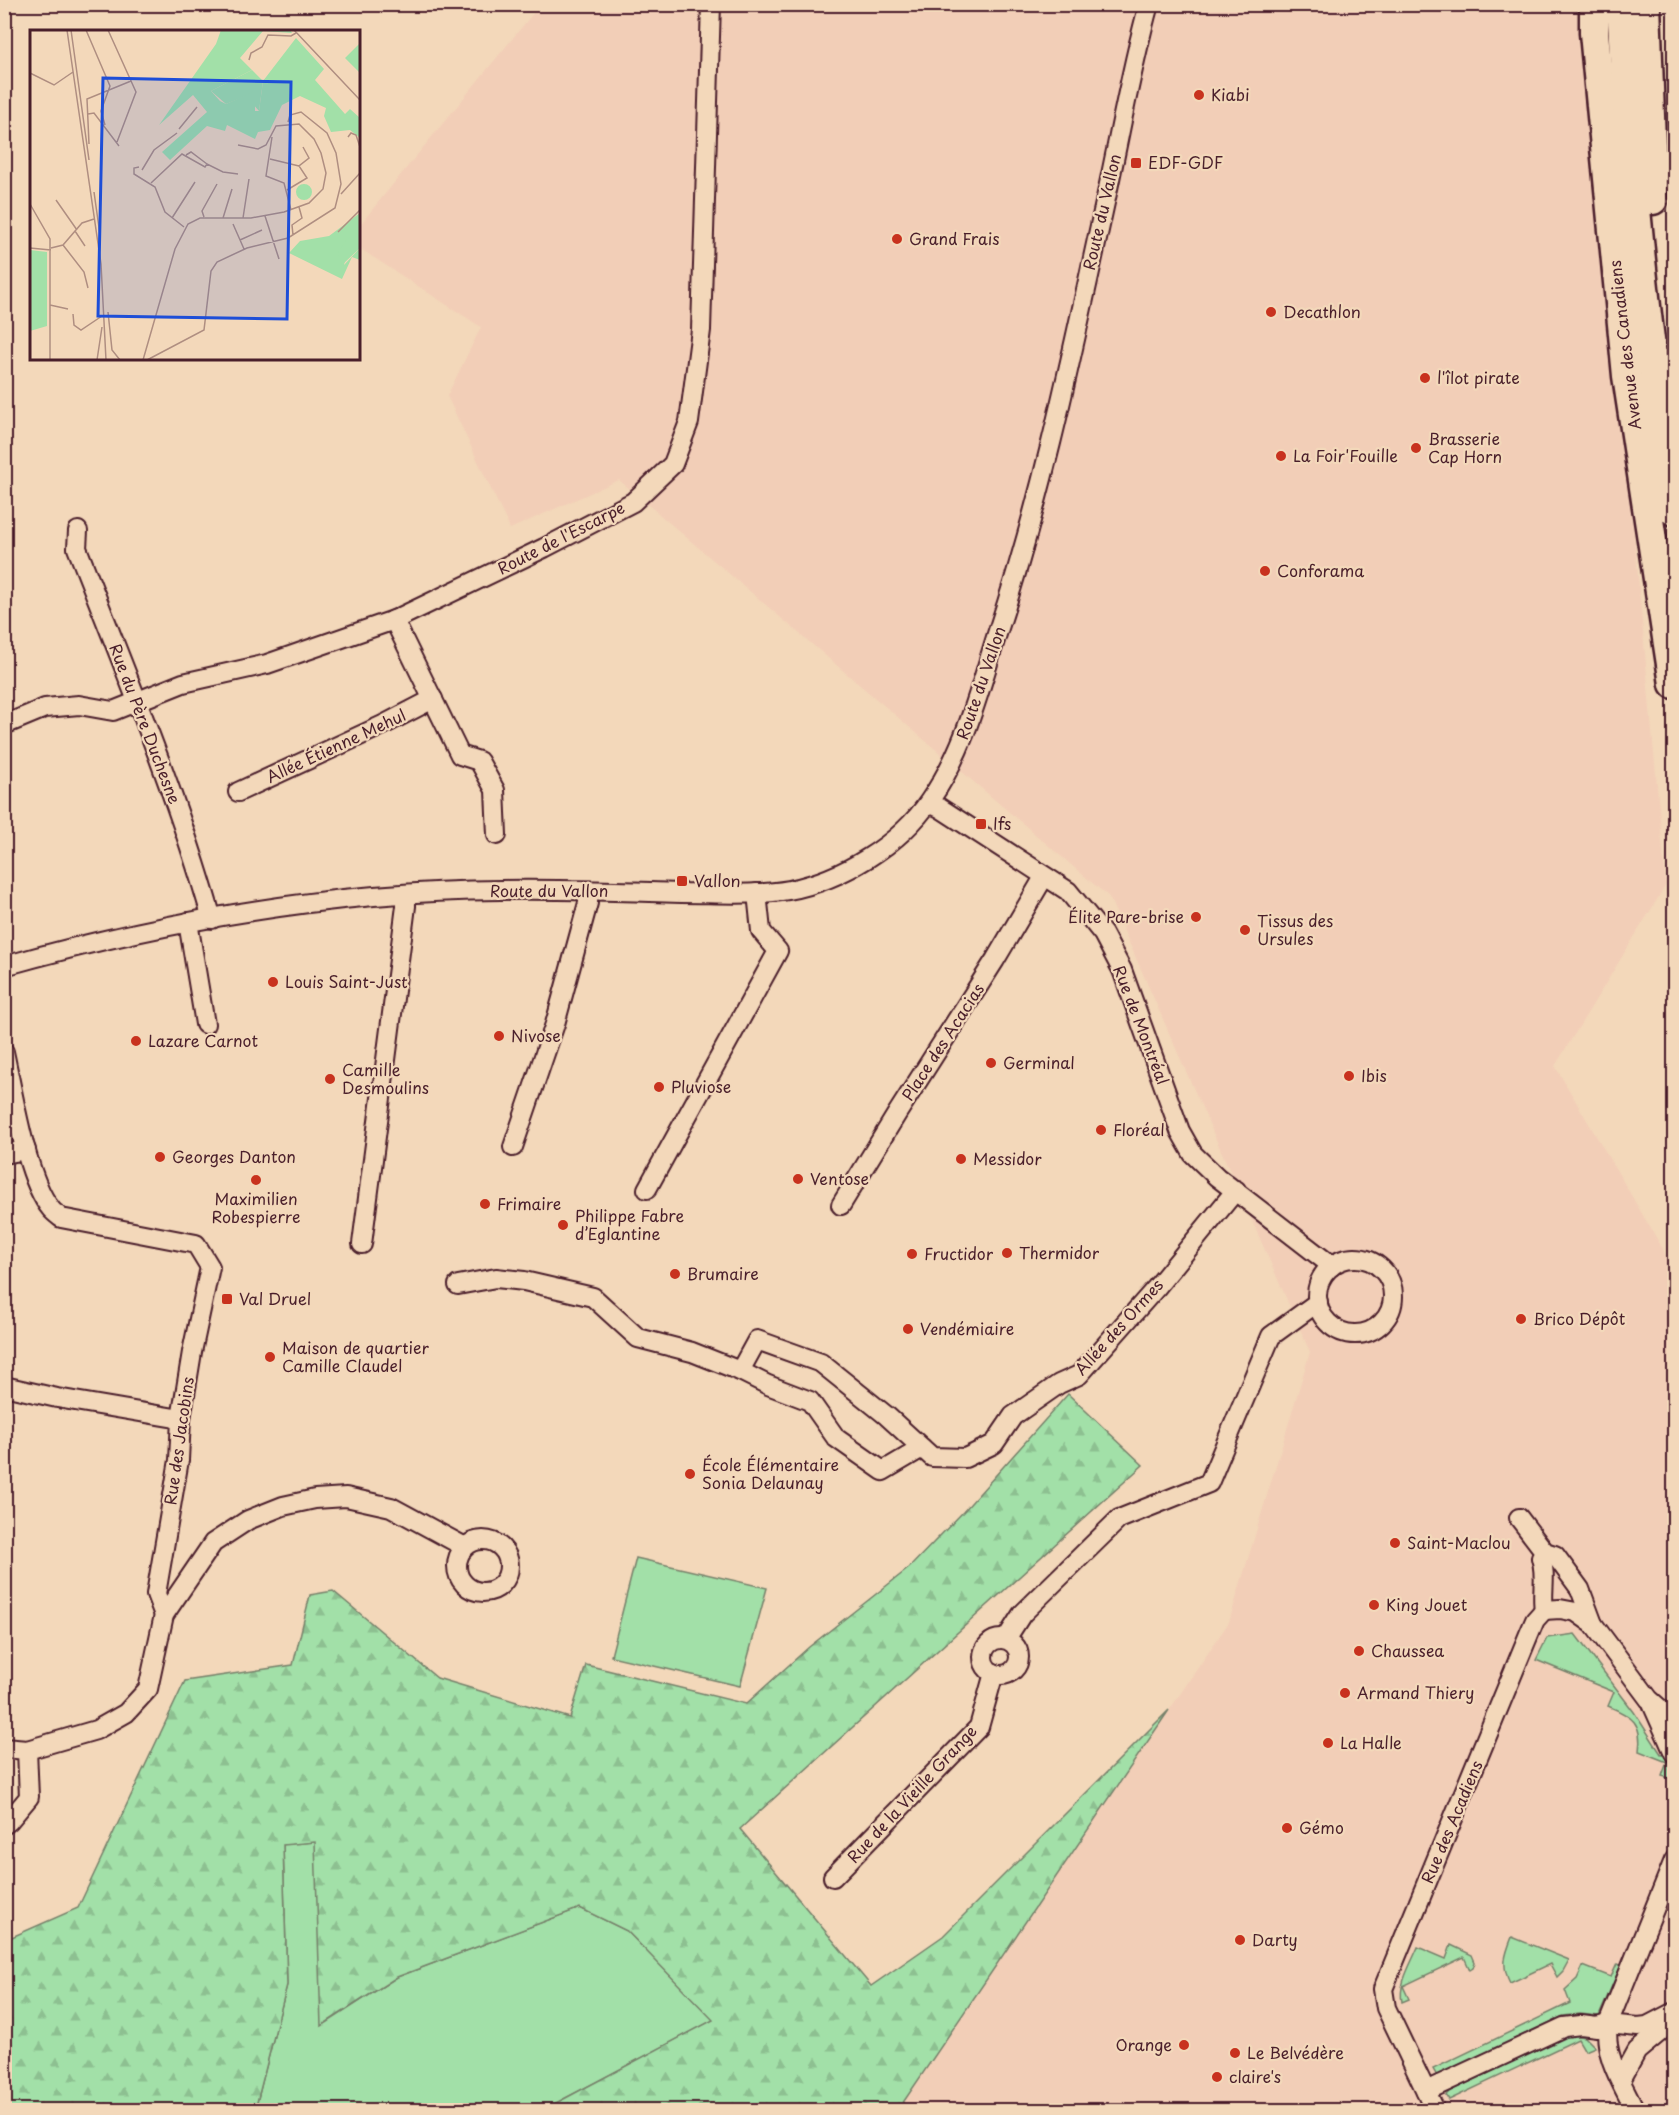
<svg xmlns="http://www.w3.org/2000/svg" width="1679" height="2115" font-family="'Playpen Sans',sans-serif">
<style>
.built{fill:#f2ceb7}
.green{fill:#a2e0a8;stroke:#76806a;stroke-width:1.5}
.forest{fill:url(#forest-firs);stroke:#76806a;stroke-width:1.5}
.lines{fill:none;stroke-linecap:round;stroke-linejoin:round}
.minor-casing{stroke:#4a1f2b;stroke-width:22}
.primary-casing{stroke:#4a1f2b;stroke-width:33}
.minor{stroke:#f3d8ba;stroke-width:18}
.primary{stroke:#f3d8ba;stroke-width:28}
.poi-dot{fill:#c8321e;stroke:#f3d8ba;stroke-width:2}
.labels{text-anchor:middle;stroke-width:4.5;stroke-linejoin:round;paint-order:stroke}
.poi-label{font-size:16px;fill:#4a1f2b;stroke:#f3d8ba;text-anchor:start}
.street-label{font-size:16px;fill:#4a1f2b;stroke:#f3d8ba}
.inset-road{fill:none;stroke:#af8e81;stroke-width:1.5}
.view{fill:#1d4ed8;fill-opacity:0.15;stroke:#1d4ed8;stroke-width:3}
.inset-edge{fill:none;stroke:#4a1f2b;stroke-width:3}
</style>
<defs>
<pattern id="forest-firs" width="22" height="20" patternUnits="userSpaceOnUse" patternTransform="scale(1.5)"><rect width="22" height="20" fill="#a2e0a8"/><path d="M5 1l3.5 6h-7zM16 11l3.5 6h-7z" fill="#8dc091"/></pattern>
</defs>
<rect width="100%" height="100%" fill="#f3d8ba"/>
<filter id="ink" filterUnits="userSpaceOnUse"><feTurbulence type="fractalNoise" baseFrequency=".0167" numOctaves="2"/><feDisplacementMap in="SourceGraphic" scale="12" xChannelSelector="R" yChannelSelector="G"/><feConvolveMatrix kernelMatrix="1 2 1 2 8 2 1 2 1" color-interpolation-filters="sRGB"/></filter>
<g filter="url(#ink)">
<polygon class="built" points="540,5 1586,5 1666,885 1555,1066 1664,1251 1674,1285 1674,2110 898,2110 1229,1622 1310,1352 1109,897 619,480 510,529 447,396 481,327 359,248 358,227"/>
<g class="green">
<polygon points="636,1558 767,1588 740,1686 611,1656"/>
<path d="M1575 1634 1634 1712 1661 1754 1666 1753 1672 1777 1669 1778 1662 1776 1667 1762 1639 1751C1643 1723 1632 1716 1608 1706L1614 1692 1536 1660 1547 1638Z"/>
<polygon points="316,1842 322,2026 397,1977 580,1908 627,1931 714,2020 543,2110 255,2110 287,1985 283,1844"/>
<path d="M1512 1937 1569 1960 1563 1971 1557 1977 1550 1964 1510 1983C1501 1965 1505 1955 1512 1937Z"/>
<path d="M1451 1945 1472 1955 1475 1962 1473 1968 1470 1970 1464 1957 1403 1986 1409 1999 1402 2002C1398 1984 1411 1964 1418 1947L1446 1959Z"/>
<polygon points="1617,1964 1621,1965 1599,2016 1580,2014 1563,2016 1437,2076 1433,2069 1570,2003 1565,1990 1577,1979 1583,1966 1611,1977"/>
<polygon points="1570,2034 1585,2037 1595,2047 1585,2051 1578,2039 1449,2100 1446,2095 1450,2091"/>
</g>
<polygon class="forest" points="1068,1394 1143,1465 740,1829 871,1986 943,1936 1169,1710 898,2110 543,2110 713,2020 627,1931 580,1908 397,1977 321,2026 315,1842 283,1845 287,1985 255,2110 5,2110 5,1940 78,1908 185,1681 293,1665 310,1595 333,1591 437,1678 570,1718 586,1665 746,1704 809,1647 909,1568 963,1512"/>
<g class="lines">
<defs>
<g id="minor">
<path d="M78 531 77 548C125 671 176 792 212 919"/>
<polyline points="394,620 460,755 479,761 495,790 497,835"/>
<polyline points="4,725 45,708 79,705 113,711 183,683 267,664 394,620 544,548 633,502 673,464 689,422 701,330 711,4"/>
<polyline points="238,792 383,725 433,699"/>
<polyline points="929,803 940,808 1068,891 1103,934 1122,970 1180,1131 1193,1154 1217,1177 1332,1266"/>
<polyline points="188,922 205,1024"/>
<path d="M4 966C164 921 335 891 501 890 561 889 621 891 681 893 717 893 754 896 789 890 841 880 900 845 930 800 965 750 979 691 997 634 1044 492 1074 344 1106 198 1120 134 1131 68 1149 4"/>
<path d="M4 1052C13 1092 26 1179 51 1209 53 1212 58 1215 61 1218L196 1244 210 1267 192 1352 181 1419 179 1460 156 1594 164 1615"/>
<polyline points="513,1147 555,1024 588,903 588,891"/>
<polyline points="4,1154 26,1150"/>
<polyline points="647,1189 778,951 761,931 757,893"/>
<polyline points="841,1205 898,1112 995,960 1044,877"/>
<polyline points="362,1244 406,906 406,894"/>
<circle cx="1355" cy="1296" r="38"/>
<polyline points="458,1285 496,1278 524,1281 593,1297 638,1338 692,1352 740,1371 757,1340 821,1363 887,1416 932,1457 965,1458 994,1444 1013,1416 1059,1384 1079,1375 1156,1288 1236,1190"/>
<polyline points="740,1371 768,1385 810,1401 836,1438 883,1471 922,1448"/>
<polyline points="4,1386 57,1398 181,1419"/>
<polyline points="1519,1518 1545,1552 1555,1555 1580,1589 1593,1624"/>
<circle cx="483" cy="1566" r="26"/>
<polyline points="1544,1610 1560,1609 1576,1612 1593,1624 1649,1699 1674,1721"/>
<path d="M1544 1610C1541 1592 1547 1576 1541 1558L1545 1552"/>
<circle cx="1001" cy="1657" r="18"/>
<polyline points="1006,1639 1022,1614 1119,1519 1209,1483 1271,1336 1318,1302"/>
<polyline points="1653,1706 1674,1753"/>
<polyline points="4,1748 27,1750 96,1730 126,1713 148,1689 164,1615 213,1543 248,1520 283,1506 315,1499 346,1497 391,1507 465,1547"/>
<polyline points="4,1825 9,1821 29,1797 27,1750"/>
<polyline points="833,1877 979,1727 994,1673"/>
<polyline points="1621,2080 1637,2051 1661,2031"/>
<polyline points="1426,2091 1564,2027 1581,2025 1597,2027 1608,2024 1638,2027 1647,2026 1674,2012"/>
<polyline points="1435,2110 1386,2008 1383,1989 1529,1634 1535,1620 1544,1610"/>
<path d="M1635 2110C1622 2083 1603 2055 1608 2024L1674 1860"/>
</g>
<g id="primary">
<polyline points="1594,4 1594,33 1627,376 1674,684"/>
<path d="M1621 4C1630 174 1647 343 1674 511"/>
<polyline points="1646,4 1653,200"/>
</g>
</defs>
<use href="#minor" class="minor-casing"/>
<use href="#primary" class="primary-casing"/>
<use href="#minor" class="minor"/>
<use href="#primary" class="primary"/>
</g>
</g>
<g class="poi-dot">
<circle cx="1199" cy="95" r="6"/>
<rect x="1130" y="157" width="12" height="12" rx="3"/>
<circle cx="897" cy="239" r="6"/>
<circle cx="1271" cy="312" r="6"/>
<circle cx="1425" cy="378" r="6"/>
<circle cx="1416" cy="448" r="6"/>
<circle cx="1281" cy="456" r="6"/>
<circle cx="1265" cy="571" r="6"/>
<rect x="975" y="818" width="12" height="12" rx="3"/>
<rect x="676" y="875" width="12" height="12" rx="3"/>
<circle cx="1196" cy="917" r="6"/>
<circle cx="1245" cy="930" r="6"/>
<circle cx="273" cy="982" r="6"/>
<circle cx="499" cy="1036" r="6"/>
<circle cx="136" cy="1041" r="6"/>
<circle cx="991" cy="1063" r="6"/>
<circle cx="1349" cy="1076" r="6"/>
<circle cx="330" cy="1079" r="6"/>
<circle cx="659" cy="1087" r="6"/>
<circle cx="1101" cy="1130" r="6"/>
<circle cx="160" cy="1157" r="6"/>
<circle cx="961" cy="1159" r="6"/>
<circle cx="798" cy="1179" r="6"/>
<circle cx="256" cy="1180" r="6"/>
<circle cx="485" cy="1204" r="6"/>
<circle cx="563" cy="1225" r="6"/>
<circle cx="1007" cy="1253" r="6"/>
<circle cx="912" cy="1254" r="6"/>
<circle cx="675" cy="1274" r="6"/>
<rect x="221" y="1293" width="12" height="12" rx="3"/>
<circle cx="1521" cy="1319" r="6"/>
<circle cx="908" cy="1329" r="6"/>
<circle cx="270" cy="1357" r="6"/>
<circle cx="690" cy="1474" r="6"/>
<circle cx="1395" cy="1543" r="6"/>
<circle cx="1374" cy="1605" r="6"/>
<circle cx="1359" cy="1651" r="6"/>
<circle cx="1345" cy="1693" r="6"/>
<circle cx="1328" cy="1743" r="6"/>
<circle cx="1287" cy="1828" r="6"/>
<circle cx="1240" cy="1940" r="6"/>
<circle cx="1184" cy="2045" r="6"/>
<circle cx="1235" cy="2053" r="6"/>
<circle cx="1217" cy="2077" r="6"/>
</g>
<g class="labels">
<g class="poi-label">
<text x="1211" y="101">Kiabi</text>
<text x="1148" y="169">EDF-GDF</text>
<text x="909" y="245">Grand Frais</text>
<text x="1283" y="318">Decathlon</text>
<text x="1437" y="384">l'îlot pirate</text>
<text x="1428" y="445">Brasserie<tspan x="1428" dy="18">Cap Horn</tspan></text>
<text x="1293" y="462">La Foir'Fouille</text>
<text x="1277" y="577">Conforama</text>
<text x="993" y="830">Ifs</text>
<text x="694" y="887">Vallon</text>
<text x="1184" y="923" text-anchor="end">Élite Pare-brise</text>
<text x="1257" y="927">Tissus des<tspan x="1257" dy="18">Ursules</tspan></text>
<text x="285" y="988">Louis Saint-Just</text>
<text x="511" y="1042">Nivose</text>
<text x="148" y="1047">Lazare Carnot</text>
<text x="1003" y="1069">Germinal</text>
<text x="342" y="1076">Camille<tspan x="342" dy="18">Desmoulins</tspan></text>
<text x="1361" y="1082">Ibis</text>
<text x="671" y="1093">Pluviose</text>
<text x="1113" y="1136">Floréal</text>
<text x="172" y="1163">Georges Danton</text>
<text x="973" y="1165">Messidor</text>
<text x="810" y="1185">Ventose</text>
<text x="256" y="1205" text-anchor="middle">Maximilien<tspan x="256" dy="18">Robespierre</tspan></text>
<text x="497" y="1210">Frimaire</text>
<text x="575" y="1222">Philippe Fabre<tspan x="575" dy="18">d’Eglantine</tspan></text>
<text x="1019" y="1259">Thermidor</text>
<text x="924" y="1260">Fructidor</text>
<text x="687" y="1280">Brumaire</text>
<text x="239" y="1305">Val Druel</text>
<text x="1533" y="1325">Brico Dépôt</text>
<text x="920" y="1335">Vendémiaire</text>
<text x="282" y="1354">Maison de quartier<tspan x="282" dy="18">Camille Claudel</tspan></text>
<text x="702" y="1471">École Élémentaire<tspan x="702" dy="18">Sonia Delaunay</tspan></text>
<text x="1407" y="1549">Saint-Maclou</text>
<text x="1386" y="1611">King Jouet</text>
<text x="1371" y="1657">Chaussea</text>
<text x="1357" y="1699">Armand Thiery</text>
<text x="1340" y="1749">La Halle</text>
<text x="1299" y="1834">Gémo</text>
<text x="1252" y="1946">Darty</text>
<text x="1172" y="2051" text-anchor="end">Orange</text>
<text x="1247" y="2059">Le Belvédère</text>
<text x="1229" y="2083">claire's</text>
</g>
<g class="street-label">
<text transform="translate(1102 212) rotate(-77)" y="6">Route du Vallon</text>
<text transform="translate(1625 345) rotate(-97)" y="6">Avenue des Canadiens</text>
<text transform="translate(561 538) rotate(-27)" y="6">Route de l'Escarpe</text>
<text transform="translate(981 683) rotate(-71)" y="6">Route du Vallon</text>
<text transform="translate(145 724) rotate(69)" y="6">Rue du Père Duchesne</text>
<text transform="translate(336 746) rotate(-25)" y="6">Allée Étienne Mehul</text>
<text x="549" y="897">Route du Vallon</text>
<text transform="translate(1141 1025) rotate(69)" y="6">Rue de Montréal</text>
<text transform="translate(943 1042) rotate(-57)" y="6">Place des Acacias</text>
<text transform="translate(1119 1327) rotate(-48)" y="6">Allée des Ormes</text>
<text transform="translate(179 1441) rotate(-82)" y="6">Rue des Jacobins</text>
<text transform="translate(912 1794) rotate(-47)" y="6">Rue de la Vieille Grange</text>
<text transform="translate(1452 1822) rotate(-67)" y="6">Rue des Acadiens</text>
</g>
</g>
<g transform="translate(30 30)">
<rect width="330" height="330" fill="#f3d8ba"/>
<path d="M330 13V43L315 28ZM222 40 233 51 229 81 216 66 196 74 181 61ZM266 162a8 8 0 1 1 16 0a8 8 0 1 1-16 0ZM330 183V201L320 211 314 235 330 218V230L322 227 312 249 259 223 270 211 299 206ZM0 220 17 222V296L0 301Z" fill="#a2e0a8"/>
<path d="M191 0H260L262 3 233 1 210 28 222 40 181 61 190 71 196 74 225 61V81H229L233 51 266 8 294 39 285 50 315 84 320 79 330 88V108L320 100 301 102 294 86 296 78 270 66 252 75 240 100 228 102 225 109 197 95 195 101 177 96 140 130 132 122 177 82 163 65 129 95 186 14ZM330 201V218L312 235 308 223 316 210Z" fill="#a2e0a8"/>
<path class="inset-road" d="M37 0 71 234 76 330M41 0 59 130M56 0 80 56 71 81 75 95M78 0 106 62 87 112M264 0 330 70M219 30 221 23 232 17 238 5 261 6 266 3M0 43 24 55 43 42M58 84 64 83 89 116M149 99 167 77M242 107 236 146 254 153 261 180M318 107 321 103 326 105 330 117M59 114 57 69 101 51M156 125 161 122 177 134M240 129 269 136M109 137 104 138V144L125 157 135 182 154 197M112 140 124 120 147 103M121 153 152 124 175 137 177 134 193 142 208 144M257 160 277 148 269 136 279 128 273 117M64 162 70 205M311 164 330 143M26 170 47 200M0 174 20 209V330M235 186 249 229M174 187 172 181 187 154M142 188 165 152M193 188 202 159M213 188 219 149M203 194 214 219M45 201 55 216M308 202 330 180M263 205 262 195 272 188 269 177M210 210 232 200M33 215 54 242 58 258M0 218 21 220M21 218 33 215 52 193 64 189M20 275 38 279M78 282 82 320 90 330M43 284 44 295 51 300 72 286M67 330 72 297M113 330 145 219 158 194 170 188H221L254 182 279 173 293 159 296 143 291 123 284 109 269 94 246 96 236 115 228 119 208 115M117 330 174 300 181 241 187 232 217 218 258 208 305 178 311 154 306 123 297 103 271 82 260 85 258 92"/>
<path class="view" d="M73 48 261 52 257 289 68 286Z"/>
<rect width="330" height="330" class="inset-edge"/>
</g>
<rect width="1679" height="2115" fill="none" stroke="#f3d8ba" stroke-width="24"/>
<rect x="12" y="12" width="1655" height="2091" fill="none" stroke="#4a1f2b" stroke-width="2" filter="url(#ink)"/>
</svg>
